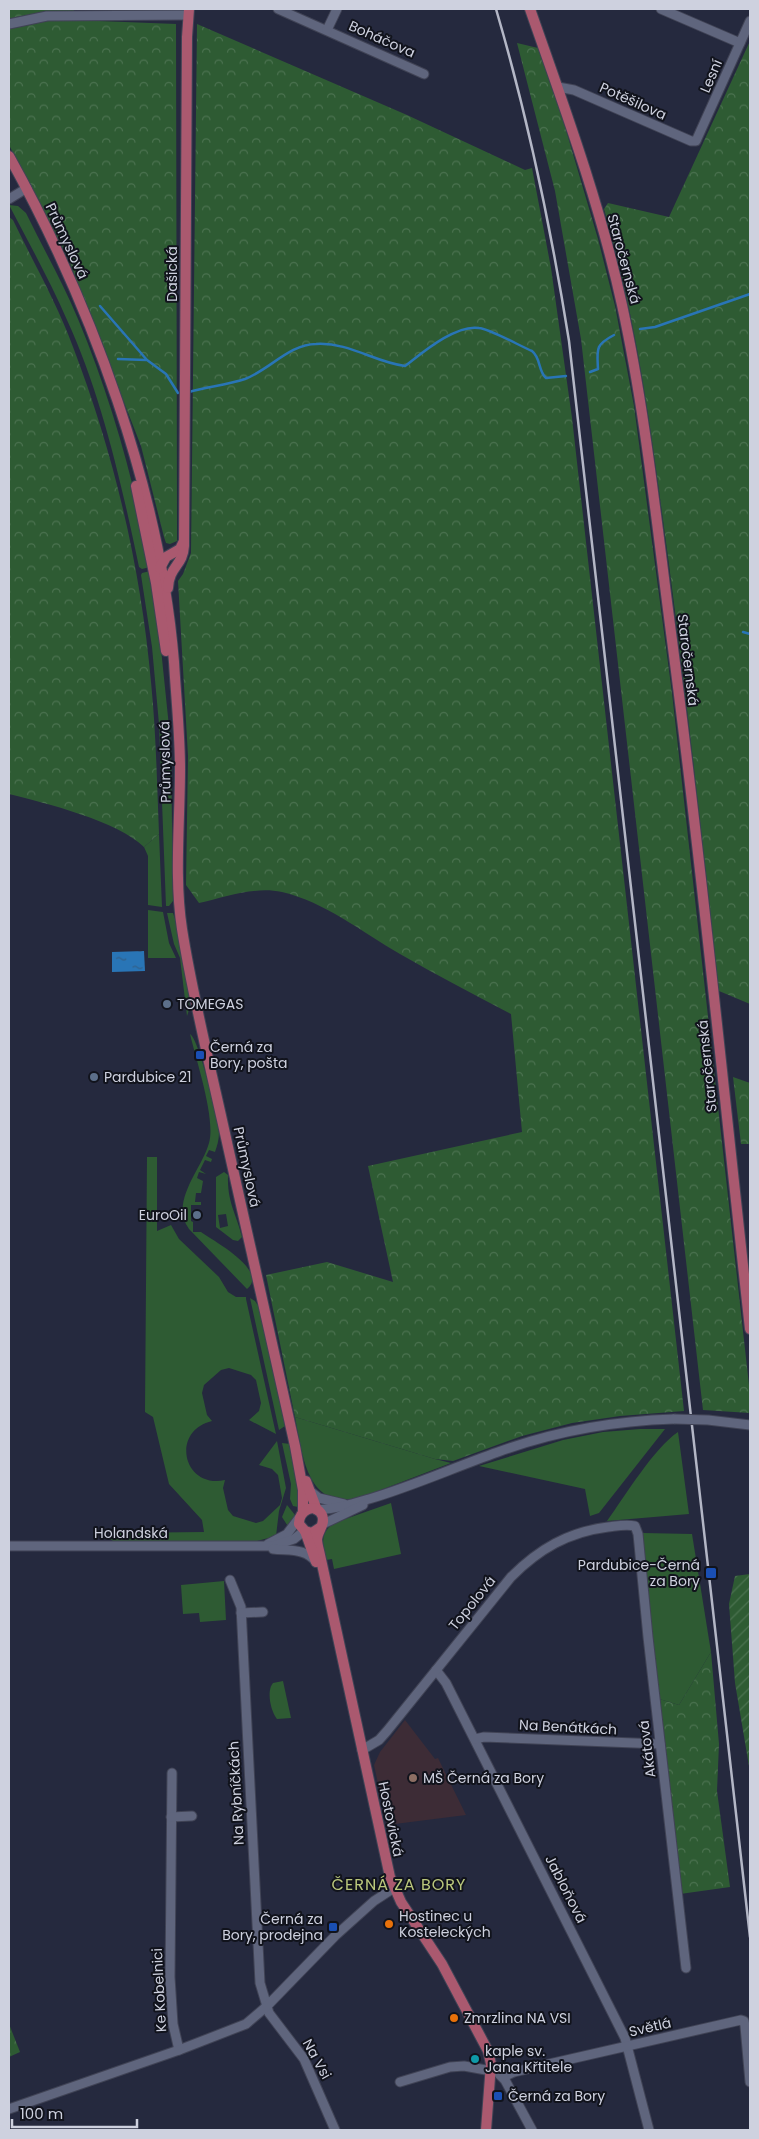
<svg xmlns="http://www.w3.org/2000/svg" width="759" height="2139" font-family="Poppins,sans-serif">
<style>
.education{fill:#3d2c36}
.green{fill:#2e5b33;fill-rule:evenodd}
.forest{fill:url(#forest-crowns)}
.garden{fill:url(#garden-furrows)}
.water{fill:url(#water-ripples)}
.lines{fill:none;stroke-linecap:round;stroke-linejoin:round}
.stream{stroke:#2975b6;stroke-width:2.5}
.minor-casing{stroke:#404355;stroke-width:11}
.major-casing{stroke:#404355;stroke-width:12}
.minor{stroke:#5f657d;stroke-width:9}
.major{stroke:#aa596f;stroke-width:10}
.rail{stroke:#b4b7c6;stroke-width:2.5}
.minor-bridge-casing{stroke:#404355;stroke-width:11;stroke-linecap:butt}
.minor-bridge{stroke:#5f657d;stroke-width:9}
.service-dot{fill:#5c6f8a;stroke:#11131c;stroke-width:2}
.transit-dot{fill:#1a4fb4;stroke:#11131c;stroke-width:2}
.education-dot{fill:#8d6e63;stroke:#11131c;stroke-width:2}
.food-dot{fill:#e8710a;stroke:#11131c;stroke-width:2}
.culture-dot{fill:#0f9aa8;stroke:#11131c;stroke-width:2}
.labels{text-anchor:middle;stroke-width:4;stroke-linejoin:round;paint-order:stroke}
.street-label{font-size:14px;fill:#ced1df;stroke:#11131c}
.poi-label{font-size:14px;fill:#ced1df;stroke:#11131c;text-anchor:start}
.quarter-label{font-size:16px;letter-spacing:1px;fill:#bac87c;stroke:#11131c}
</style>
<defs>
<pattern id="forest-crowns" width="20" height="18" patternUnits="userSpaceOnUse" patternTransform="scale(1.25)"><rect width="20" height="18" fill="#2e5b33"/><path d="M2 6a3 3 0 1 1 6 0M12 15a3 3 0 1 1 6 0" fill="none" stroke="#4b7250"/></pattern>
<pattern id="garden-furrows" width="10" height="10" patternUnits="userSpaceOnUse" patternTransform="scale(1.25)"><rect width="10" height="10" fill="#2e5b33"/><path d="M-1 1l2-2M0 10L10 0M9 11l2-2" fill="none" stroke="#4b7250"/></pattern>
<pattern id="water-ripples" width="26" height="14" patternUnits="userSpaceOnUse" patternTransform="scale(1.25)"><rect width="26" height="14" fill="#2975b6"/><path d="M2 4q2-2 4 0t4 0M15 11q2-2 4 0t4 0" fill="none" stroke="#315f88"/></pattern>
</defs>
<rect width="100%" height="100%" fill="#25293e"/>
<polygon class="education" points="405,1720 435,1759 438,1758 466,1815 387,1825 374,1765 380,1752"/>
<g class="green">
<path d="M9 205 18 206 26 213C43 248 63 283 78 319 111 398 135 483 150 567L142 569 139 567C122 486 102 396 67 320 50 281 29 243 9 205Z"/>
<polygon points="150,571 157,610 171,746 173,901 169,906 166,906 159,724 152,647 141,575 142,573"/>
<polygon points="159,834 162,907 148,905 148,856 144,847"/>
<polygon points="148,910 163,912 169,943 176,958 148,958"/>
<path d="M167 913H173L175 919C178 940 196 999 187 1016L180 958 174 944Z"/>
<path d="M190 1034C199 1039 218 1119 219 1133 219 1140 217 1146 215 1152L209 1150 206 1156 212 1159 211 1162 205 1160 200 1170 206 1174 199 1172 197 1178 203 1181 201 1193H196L195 1202H201V1205H191V1221L193 1222V1232H201C212 1240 270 1271 247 1289L189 1229C169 1202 202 1169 209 1143 216 1119 196 1060 190 1034Z"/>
<path d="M147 1157H157V1231L171 1225 179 1239 219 1277 228 1292 236 1297H246V1299L276 1434 249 1420 259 1411 261 1403 256 1380 251 1375 229 1368 221 1370 204 1385 202 1393 207 1415 212 1421C170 1431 183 1489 225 1480L223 1488 228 1510 233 1516 256 1523 263 1521 280 1505 282 1498 278 1475 272 1469 259 1465 277 1441 286 1488 279 1511 276 1536 253 1542 113 1541 109 1538H115V1533L204 1532 202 1520 169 1484 153 1417 145 1412Z"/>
<path d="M224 1172 228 1175C227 1202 236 1213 242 1237L238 1241 233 1240 216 1227V1177ZM226 1214 228 1226 220 1228 218 1215Z"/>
<polygon points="250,1298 255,1301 259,1307 285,1426 279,1430"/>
<path d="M295 1417 435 1459 451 1463 365 1496C308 1514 303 1459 295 1417Z"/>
<polygon points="640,1429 665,1429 599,1513 590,1516 585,1489 479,1466 563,1440 603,1432"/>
<path d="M678 1432 689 1514 607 1521C625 1496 654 1448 678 1432Z"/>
<polygon points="282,1443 290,1444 301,1496 298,1507 293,1506 290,1499 291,1484"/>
<path d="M391 1503 401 1554 334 1569 332 1559 326 1560C322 1544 320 1533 334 1523Z"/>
<polygon points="287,1505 295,1515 289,1528 282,1517"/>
<polygon points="643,1533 692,1534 711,1652 679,1705 656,1698 644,1576"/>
<polygon points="224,1581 226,1620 200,1622 199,1613 183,1614 181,1585"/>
<path d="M283 1681 291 1718 277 1719C271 1712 266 1691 273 1683Z"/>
</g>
<g class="forest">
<polygon points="9,9 74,9 73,20 176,24 177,517 177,541 170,544 166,543 164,537 141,446 68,258 9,145"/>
<path d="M197 24 407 115 525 170 532 168 551 268 572 418 684 1411 620 1416 572 1423 522 1436 453 1461 435 1459 295 1417 266 1275 327 1262 393 1282 368 1166 522 1132 511 1014C473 994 436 975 400 954 362 932 325 902 282 892 255 886 225 897 199 903L186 885 188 756 178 581 183 574 191 553Z"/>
<path d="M750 41V1004L719 991C703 846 687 701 668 557 652 439 638 323 604 209L608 203 669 217Z"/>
<polygon points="517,43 538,48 563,120 598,239 615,306 634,406 672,693 750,1394 750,1413 703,1410 581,339 555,191"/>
<path d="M9 217 13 220C33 262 57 303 73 347 114 454 141 568 151 682 156 732 157 783 159 834L144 847C118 821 45 803 9 794Z"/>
<polygon points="733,1077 750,1083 750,1144 741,1144"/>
<polygon points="711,1652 719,1744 717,1791 730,1887 680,1894 656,1698 679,1705"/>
<polygon points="9,2024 20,2052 9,2057"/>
</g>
<polygon class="garden" points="750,1574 750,1772 735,1683 729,1604 735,1576"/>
<polygon class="water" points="144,951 145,971 112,972 112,952"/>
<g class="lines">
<g class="stream">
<polyline points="100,306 147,360 166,374 178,393"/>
<polyline points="640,329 655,327 750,294"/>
<polyline points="118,359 146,360"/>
<path d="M590 372 598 369C597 349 595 345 614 335"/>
<path d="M189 392C207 387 227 385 245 379 269 370 290 344 316 344 349 342 374 362 405 366 422 353 456 324 479 328 490 329 520 346 532 351 541 358 538 371 546 378L566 376"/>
<polyline points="743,632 750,634"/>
</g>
<defs>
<g id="minor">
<polyline points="278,9 424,74"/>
<polyline points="661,9 740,43"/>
<polyline points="9,24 47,16 188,15"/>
<polyline points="327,30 337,9"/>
<polyline points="558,87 574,90 691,141 696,141 750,21"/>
<polyline points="9,199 27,188"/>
<polyline points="310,1491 319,1498 344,1504"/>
<path d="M317 1510C336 1509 352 1504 369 1499 413 1486 455 1467 498 1452 555 1431 614 1421 674 1419"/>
<polyline points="323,1524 363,1505"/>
<polyline points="268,1544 287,1534 299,1518"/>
<polyline points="9,1546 273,1546 294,1539 304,1531"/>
<path d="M273 1549C289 1551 306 1548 316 1562"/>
<polyline points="230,1580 241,1607 260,1983 269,2013 304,2059 335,2130"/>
<polyline points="241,1613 263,1612"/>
<polyline points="436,1670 446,1683 625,2038 649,2130"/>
<polyline points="475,1739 484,1737 660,1744"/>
<path d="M362 1750 379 1740 387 1731 511 1577C539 1549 568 1532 608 1527 617 1526 626 1524 635 1526L638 1534 648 1637 686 1968"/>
<polyline points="172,1773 170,1977 173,2024 179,2050"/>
<polyline points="171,1817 192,1816"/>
<polyline points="503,2077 514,2072 741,2020 744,2021 745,2026 750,2082"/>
<polyline points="400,2082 450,2067 464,2066 497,2072 505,2080 532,2130"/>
<polyline points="9,2109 179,2050 246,2024 267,2006 335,1936 374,1901 394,1888"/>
</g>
<g id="major">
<path d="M530 9C564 106 600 204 622 305 645 410 656 518 670 625 701 859 724 1095 750 1329"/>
<path d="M9 156C92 306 160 490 174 662 176 697 180 733 180 769 180 822 174 877 182 929 192 993 208 1057 222 1120 247 1228 271 1337 295 1446L303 1490V1511"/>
<polyline points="136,486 156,583 166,651"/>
<polyline points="160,568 166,557 180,549 184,541"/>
<path d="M168 588C169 566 183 566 184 546L187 37 189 9"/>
<polyline points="306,1481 317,1510"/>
<path d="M321 1527 312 1533 305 1531 299 1524C298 1511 315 1501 322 1515 326 1524 318 1530 317 1539 317 1544 319 1550 320 1555L390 1877 401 1902 442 1964 488 2051 491 2064 486 2130"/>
<polyline points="305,1531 316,1562"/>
</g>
</defs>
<use href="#minor" class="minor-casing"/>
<use href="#major" class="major-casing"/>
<use href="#minor" class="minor"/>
<use href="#major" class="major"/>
<path class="rail" d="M496 9C528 118 551 228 569 341L750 1937"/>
<defs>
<polyline id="minor-bridge" points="674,1419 708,1420 750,1425"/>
</defs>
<use href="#minor-bridge" class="minor-bridge-casing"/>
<use href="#minor-bridge" class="minor-bridge"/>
</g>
<g class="service-dot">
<circle cx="167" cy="1004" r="5"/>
<circle cx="94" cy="1077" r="5"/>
<circle cx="197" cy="1215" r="5"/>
</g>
<g class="transit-dot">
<rect x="195" y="1050" width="10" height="10" rx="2.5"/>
<rect x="705" y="1567" width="12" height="12" rx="2.5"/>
<rect x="328" y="1922" width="10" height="10" rx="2.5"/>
<rect x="493" y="2091" width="10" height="10" rx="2.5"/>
</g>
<circle class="education-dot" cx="413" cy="1778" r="5"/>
<g class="food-dot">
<circle cx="389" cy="1924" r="5"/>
<circle cx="454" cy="2018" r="5"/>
</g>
<circle class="culture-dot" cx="475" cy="2059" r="5"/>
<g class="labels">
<g class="street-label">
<text transform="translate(382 39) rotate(24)" y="5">Boháčova</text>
<text transform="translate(711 76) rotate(-67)" y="5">Lesní</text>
<text transform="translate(633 101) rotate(24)" y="5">Potěšilova</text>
<text transform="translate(67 241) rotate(65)" y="5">Průmyslová</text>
<text transform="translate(624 259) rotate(75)" y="5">Staročernská</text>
<text transform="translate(172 274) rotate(-90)" y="5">Dašická</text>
<text transform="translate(688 660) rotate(83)" y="5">Staročernská</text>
<text transform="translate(165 762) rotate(-91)" y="5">Průmyslová</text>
<text transform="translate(707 1066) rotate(-96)" y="5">Staročernská</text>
<text transform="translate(247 1167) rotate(78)" y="5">Průmyslová</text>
<text x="131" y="1538">Holandská</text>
<text transform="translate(472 1603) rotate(-51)" y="5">Topolová</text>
<text transform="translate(568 1727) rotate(3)" y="5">Na Benátkách</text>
<text transform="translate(647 1749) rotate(-97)" y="5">Akátová</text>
<text transform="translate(236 1793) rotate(-93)" y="5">Na Rybníčkách</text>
<text transform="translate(391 1819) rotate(78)" y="5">Hostovická</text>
<text transform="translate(566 1889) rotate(63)" y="5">Jabloňová</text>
<text transform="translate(159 1990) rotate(-93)" y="5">Ke Kobelnici</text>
<text transform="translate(650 2027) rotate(-13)" y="5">Světlá</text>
<text transform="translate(317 2059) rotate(61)" y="5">Na Vsi</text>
</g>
<g class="poi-label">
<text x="177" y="1009">TOMEGAS</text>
<text x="210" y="1052">Černá za<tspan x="210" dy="16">Bory, pošta</tspan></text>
<text x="104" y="1082">Pardubice 21</text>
<text x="187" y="1220" text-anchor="end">EuroOil</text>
<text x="700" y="1570" text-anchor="end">Pardubice-Černá<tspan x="700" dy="16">za Bory</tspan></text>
<text x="423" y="1783">MŠ Černá za Bory</text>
<text x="399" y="1921">Hostinec u<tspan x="399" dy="16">Kosteleckých</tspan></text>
<text x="323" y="1924" text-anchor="end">Černá za<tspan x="323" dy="16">Bory, prodejna</tspan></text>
<text x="464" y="2023">Zmrzlina NA VSI</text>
<text x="485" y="2056">kaple sv.<tspan x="485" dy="16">Jana Křtitele</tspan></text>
<text x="508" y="2101">Černá za Bory</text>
</g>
<g class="quarter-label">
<text x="399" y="1890">ČERNÁ ZA BORY</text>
</g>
</g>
<rect width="759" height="2139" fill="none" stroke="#ced1df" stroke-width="20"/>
<path d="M12 2119v8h125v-8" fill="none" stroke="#ced1df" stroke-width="2.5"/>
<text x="20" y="2119" font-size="15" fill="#ced1df" stroke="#11131c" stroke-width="4" paint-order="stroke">100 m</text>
</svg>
